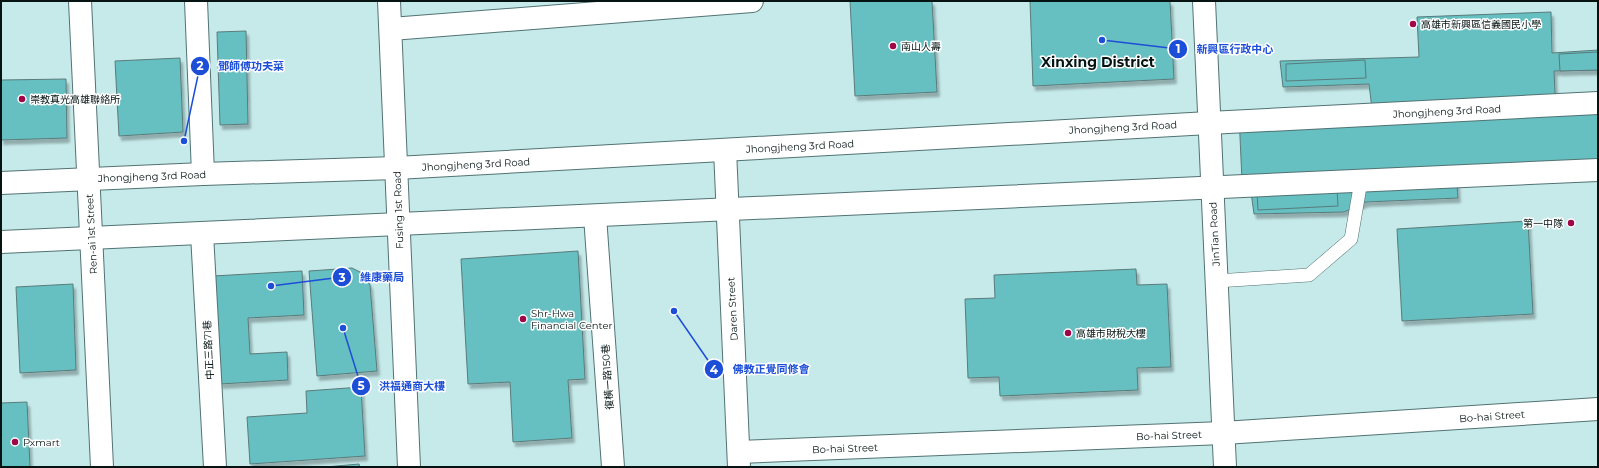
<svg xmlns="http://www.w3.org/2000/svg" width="1599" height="468" font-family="Montserrat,'Noto Sans TC',sans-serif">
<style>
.building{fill:#66bfc0;stroke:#5a7b7b;filter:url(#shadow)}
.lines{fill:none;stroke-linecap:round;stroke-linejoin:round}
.lane-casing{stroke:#527273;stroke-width:14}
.street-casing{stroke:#527273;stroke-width:24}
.secondary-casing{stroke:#527273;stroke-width:24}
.lane{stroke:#fff;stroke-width:13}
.street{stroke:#fff;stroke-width:22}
.secondary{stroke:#fff;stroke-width:22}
.poi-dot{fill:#a00548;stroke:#fff;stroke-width:1.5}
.labels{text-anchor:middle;stroke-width:3;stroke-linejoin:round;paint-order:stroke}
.poi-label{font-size:10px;fill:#061313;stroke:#fff;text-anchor:start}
.street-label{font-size:10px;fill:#061313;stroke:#fff}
.district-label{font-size:14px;font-weight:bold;fill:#061313;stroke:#fff}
.leader{fill:none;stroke:#1d4ed8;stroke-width:1.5}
.callout-dot{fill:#1d4ed8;stroke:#fff;stroke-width:1.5}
.mark-label{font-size:12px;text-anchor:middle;font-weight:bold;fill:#fff}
.callout-label{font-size:11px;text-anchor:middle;font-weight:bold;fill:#1d4ed8;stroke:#fff;stroke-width:3;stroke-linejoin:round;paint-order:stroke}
</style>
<defs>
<filter id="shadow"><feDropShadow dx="2.5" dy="4.5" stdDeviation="1" flood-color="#0004"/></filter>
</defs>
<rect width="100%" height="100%" fill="#c6eaea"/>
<g class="building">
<polygon points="850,1 932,1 937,92 855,96"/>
<polygon points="1030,1 1170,1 1174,79 1033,86"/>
<polygon points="1551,12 1552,53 1598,50 1598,70 1554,71 1556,113 1598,111 1598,165 1456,172 1458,198 1366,202 1344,212 1254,214 1251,192 1242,181 1239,115 1372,109 1369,84 1283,87 1280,61 1419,57 1417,17"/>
<polygon points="246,31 248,124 220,125 217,32"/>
<polygon points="1598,52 1598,70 1560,71 1559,54"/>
<polygon points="180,58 183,132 119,136 115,61"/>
<polygon points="1365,60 1366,78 1286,81 1286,64"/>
<polygon points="66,79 67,138 1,140 1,80"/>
<polygon points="1337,189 1338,206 1258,210 1257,193"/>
<polygon points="1528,221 1533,314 1402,321 1397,229"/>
<polygon points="578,251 585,379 568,380 572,438 513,442 510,382 468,384 461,259"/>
<polygon points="352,268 364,274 370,285 377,371 317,376 309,271"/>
<polygon points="1136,269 1137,285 1167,284 1171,367 1137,368 1138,390 1000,396 999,377 968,378 965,299 995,298 994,275"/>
<polygon points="302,271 304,315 248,318 250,354 287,352 288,380 220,384 213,276"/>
<polygon points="73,284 76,370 20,373 16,287"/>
<polygon points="361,387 365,456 250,464 247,417 307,413 306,391"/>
<polygon points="27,402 30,467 1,467 1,403"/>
<polygon points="359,464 360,467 325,467"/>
</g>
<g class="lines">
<defs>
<polyline id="lane" points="1216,281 1309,275 1351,239 1361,181"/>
<g id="street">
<polyline points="80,1 102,467"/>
<polyline points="196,1 203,174"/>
<polyline points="1204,1 1225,467"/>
<polyline points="391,29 752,1"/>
<polyline points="725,150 739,467"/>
<polyline points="595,216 613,467"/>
<polyline points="202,234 215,467"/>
<polyline points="739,452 1223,433 1598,409"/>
</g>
<g id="secondary">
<polyline points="389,1 409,467"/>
<polyline points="1,183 203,174 396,168 1209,123 1598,103"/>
<polyline points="1,242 1598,170"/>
</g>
</defs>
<use href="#lane" class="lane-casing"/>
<use href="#street" class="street-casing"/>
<use href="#secondary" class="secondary-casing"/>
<use href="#lane" class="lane"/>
<use href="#street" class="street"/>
<use href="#secondary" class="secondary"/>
</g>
<g class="poi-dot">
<circle cx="1413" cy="24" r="4"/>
<circle cx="893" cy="46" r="4"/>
<circle cx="22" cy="99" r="4"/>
<circle cx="1571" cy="223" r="4"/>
<circle cx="523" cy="319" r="4"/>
<circle cx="1068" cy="333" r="4"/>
<circle cx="15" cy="442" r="4"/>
</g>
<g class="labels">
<g class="poi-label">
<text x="1421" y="28">高雄市新興區信義國民小學</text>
<text x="901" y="50">南山人壽</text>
<text x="30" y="103">崇教真光高雄聯絡所</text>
<text x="1563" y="227" text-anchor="end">第一中隊</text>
<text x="531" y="317">Shr-Hwa<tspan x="531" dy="12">Financial Center</tspan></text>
<text x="1076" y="337">高雄市財稅大樓</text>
<text x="23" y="446">Pxmart</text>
</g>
<g class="street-label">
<text transform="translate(1447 111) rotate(-3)" y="4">Jhongjheng 3rd Road</text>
<text transform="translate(1123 127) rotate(-3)" y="4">Jhongjheng 3rd Road</text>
<text transform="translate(800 146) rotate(-3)" y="4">Jhongjheng 3rd Road</text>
<text transform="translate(476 164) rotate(-3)" y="4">Jhongjheng 3rd Road</text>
<text transform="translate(152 176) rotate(-2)" y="4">Jhongjheng 3rd Road</text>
<text transform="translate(398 210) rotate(-92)" y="4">Fusing 1st Road</text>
<text transform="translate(91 234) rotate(-93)" y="4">Ren-ai 1st Street</text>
<text transform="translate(1214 234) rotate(-93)" y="4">JinTian Road</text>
<text transform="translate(732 309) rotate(-93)" y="4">Daren Street</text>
<text transform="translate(208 350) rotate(-93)" y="4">中正三路71巷</text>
<text transform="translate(607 377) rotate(-94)" y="4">復橫一路150巷</text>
<text transform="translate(1492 416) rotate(-4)" y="4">Bo-hai Street</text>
<text transform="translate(1169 435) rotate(-2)" y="4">Bo-hai Street</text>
<text transform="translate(845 448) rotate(-2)" y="4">Bo-hai Street</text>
</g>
<g class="district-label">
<text x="1098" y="67">Xinxing District</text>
</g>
</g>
<path class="leader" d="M1102 40L1178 49M184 141L200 66M271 286L342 277M674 311L714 369M343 328L361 386"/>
<g class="callout-dot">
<circle cx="1102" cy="40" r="4"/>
<circle cx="184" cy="141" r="4"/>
<circle cx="271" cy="286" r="4"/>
<circle cx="674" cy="311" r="4"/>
<circle cx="343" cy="328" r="4"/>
<circle cx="1178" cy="49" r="10"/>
<circle cx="200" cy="66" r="10"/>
<circle cx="342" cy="277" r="10"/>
<circle cx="714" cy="369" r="10"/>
<circle cx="361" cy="386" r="10"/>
</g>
<g class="mark-label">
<text x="1178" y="53">1</text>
<text x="200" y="70">2</text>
<text x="342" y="282">3</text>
<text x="714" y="374">4</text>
<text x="361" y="390">5</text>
</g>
<g class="callout-label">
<text x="1235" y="53">新興區行政中心</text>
<text x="251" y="70">鄧師傅功夫菜</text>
<text x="382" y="281">維康藥局</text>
<text x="771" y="373">佛教正覺同修會</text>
<text x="412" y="390">洪福通商大樓</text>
</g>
<rect width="1599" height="468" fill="none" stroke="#061313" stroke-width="4"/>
</svg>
